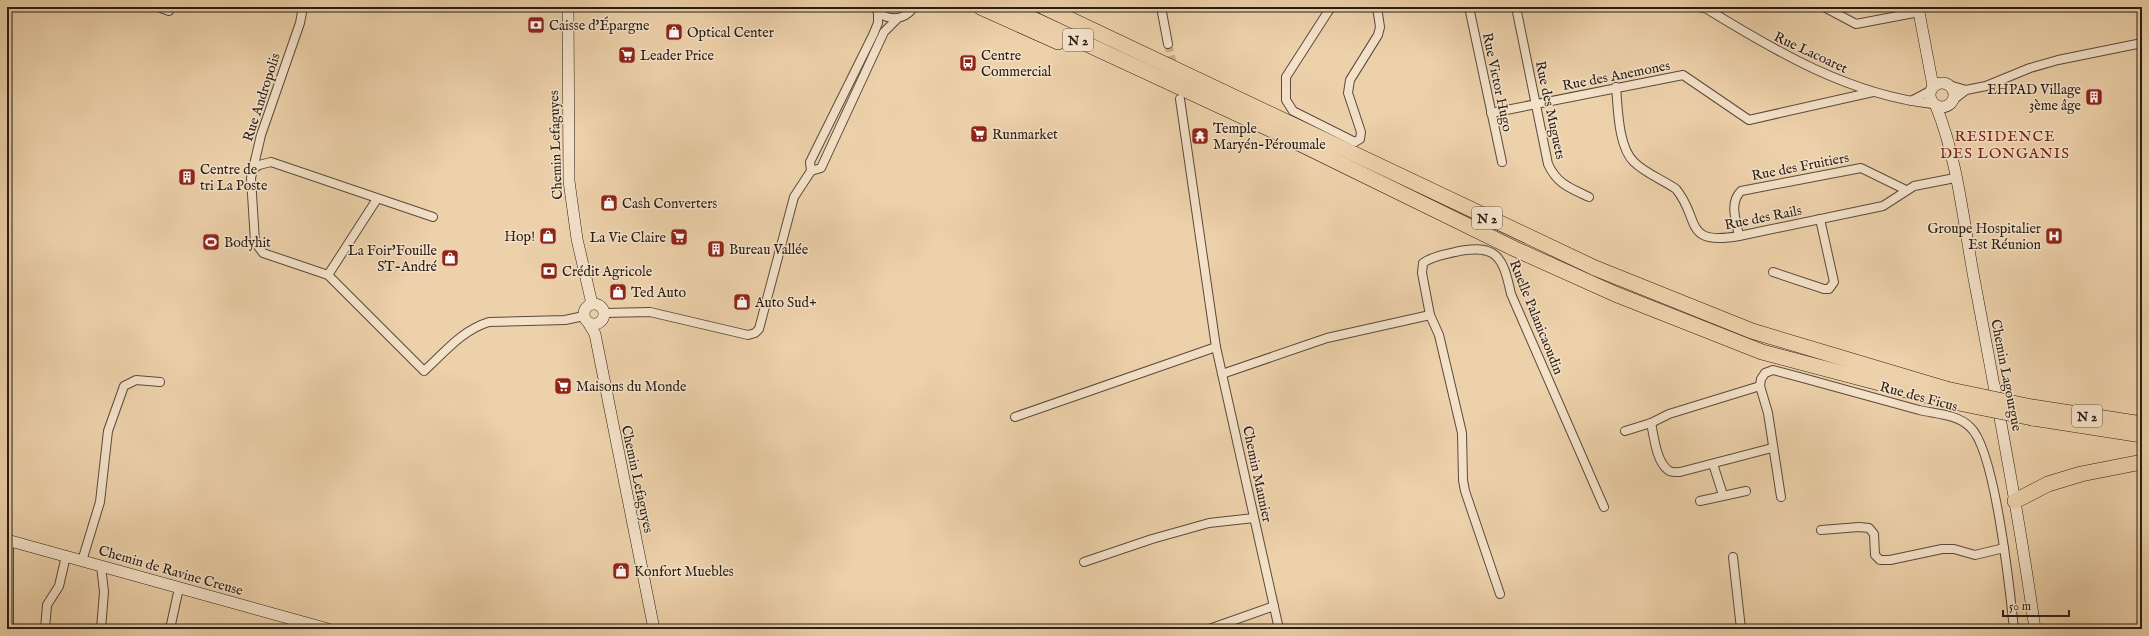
<svg xmlns="http://www.w3.org/2000/svg" width="2149" height="636" font-family="'IM FELL English',serif">
<style>
.lines{fill:none;stroke-linecap:round;stroke-linejoin:round}
.street-tunnel{stroke:#c6ad8c;stroke-width:8;stroke-dasharray:8 4;stroke-linecap:butt}
.street-casing{stroke:#5a4a3b;stroke-width:10}
.secondary-casing{stroke:#291d16;stroke-width:12}
.highway-casing{stroke:#291d16;stroke-width:16}
.street{stroke:#f3e1c8;stroke-width:8}
.secondary{stroke:#f3e1c8;stroke-width:11}
.highway{stroke:#edd1aa;stroke-width:15}
.highway-bridge-casing{stroke:#291d16;stroke-width:16;stroke-linecap:butt}
.highway-bridge{stroke:#edd1aa;stroke-width:15}
.labels{text-anchor:middle;stroke-width:3;stroke-linejoin:round;paint-order:stroke}
.shield{fill:#f3e1c8;stroke:#66584b;stroke-width:1}
.shield-label{font-size:13px;font-weight:bold;fill:#291d16}
.poi-label{font-size:14px;fill:#291d16;stroke:#f3e1c8;text-anchor:start}
.street-label{font-size:14px;fill:#291d16;stroke:#f3e1c8}
.neighbourhood-label{font-size:15px;letter-spacing:1px;fill:#7a1f14;stroke:#f3e1c8}
</style>
<rect width="100%" height="100%" fill="#edd1aa"/>
<filter id="stains"><feTurbulence type="fractalNoise" baseFrequency=".005" numOctaves="4"/><feColorMatrix values="0 0 0 0 .2 0 0 0 0 .09 0 0 0 0 .02 0 0 0 .5 -.17"/></filter>
<radialGradient id="worn" r=".72"><stop offset=".6" stop-color="#630" stop-opacity="0"/><stop offset="1" stop-color="#630" stop-opacity=".3"/></radialGradient>
<g class="lines">
<polyline class="street-tunnel" points="1168,44 1174,68"/>
<defs>
<g id="street">
<polyline points="158,7 169,11"/>
<path d="M303 7 300 23 261 135 253 169 251 178 255 242 263 253 328 275 424 371C444 353 462 330 489 322L565 320 584 316"/>
<path d="M874 7C885 22 903 22 914 7"/>
<polyline points="1161,7 1168,44"/>
<polyline points="1331,7 1286,77 1286,100 1293,111 1355,142 1360,139 1361,132 1348,93 1350,80 1378,35 1380,27 1377,7"/>
<polyline points="1469,7 1502,162"/>
<path d="M1516 7 1548 164C1557 184 1570 188 1589 197"/>
<path d="M1699 7 1707 9C1777 52 1850 95 1933 104"/>
<polyline points="1824,7 1856,24 1919,12"/>
<polyline points="1949,85 1966,90 1986,86 2030,68 2058,60 2142,43"/>
<path d="M1616 87C1618 108 1618 147 1634 162 1645 173 1663 180 1676 189 1701 219 1682 246 1739 236L1883 206 1914 186 1955 178"/>
<polyline points="1180,99 1216,347 1279,629"/>
<polyline points="1953,100 1966,90"/>
<polyline points="1911,101 1930,91"/>
<polyline points="1491,113 1683,75 1749,120 1873,92"/>
<polyline points="253,169 259,165 271,162 433,217"/>
<polyline points="811,171 821,168 884,32 897,19"/>
<path d="M1739 236C1736 220 1729 203 1741 191L1861 168 1906 190"/>
<polyline points="1773,272 1824,289 1829,289 1834,282 1820,219"/>
<polyline points="328,275 377,199"/>
<polyline points="604,313 650,312 748,335 755,333 759,329 794,197 811,171 810,162 873,35 878,23 878,12"/>
<polyline points="1222,374 1327,338 1430,315"/>
<polyline points="1015,417 1216,347"/>
<path d="M1651 423C1654 436 1656 461 1668 470 1671 473 1676 472 1680 472L1772 448"/>
<polyline points="1625,431 1651,423 1669,414 1760,386"/>
<polyline points="1713,464 1723,495"/>
<path d="M1781 497 1768 413 1760 386 1761 379 1765 373 1773 370C1822 383 1871 397 1919 410 1936 414 1957 414 1970 427 1995 449 2010 591 2014 629"/>
<polyline points="1700,501 1746,491"/>
<polyline points="1821,530 1859,527 1869,528 1874,534 1875,555 1880,560 1890,560 1942,549 1954,549 1975,555 2004,548"/>
<polyline points="9,540 9,629"/>
<polyline points="1733,557 1741,629"/>
<polyline points="82,561 100,502 108,431 124,386 136,380 160,382"/>
<polyline points="1084,562 1152,539 1209,523 1254,518"/>
<path d="M1500 594 1465 491 1463 480 1462 433 1439 335 1430 315 1422 273 1423 263C1433 256 1444 255 1455 252 1497 243 1503 257 1511 294L1604 507"/>
<polyline points="45,629 47,605 59,586 66,556"/>
<polyline points="101,629 104,592 101,566"/>
<polyline points="170,629 179,588"/>
<polyline points="1209,629 1274,606"/>
</g>
<g id="secondary">
<polyline points="568,7 569,181 577,239 592,304"/>
<polyline points="1918,7 1933,86"/>
<circle cx="1942" cy="95" r="12"/>
<path d="M1936 106C1959 163 1964 229 1976 289 1997 402 2019 515 2035 629"/>
<circle cx="594" cy="314" r="10"/>
<polyline points="589,324 595,334 654,629"/>
<polyline points="7,540 328,629"/>
</g>
<g id="highway">
<polyline points="980,7 1058,42"/>
<polyline points="1007,7 1272,130 1515,249 1615,294 1762,352 1944,400"/>
<polyline points="1044,7 1595,268 1752,331 1946,389"/>
<polyline points="2032,407 2142,424"/>
<polyline points="2032,418 2142,435"/>
<polyline points="2015,501 2048,484 2081,474 2142,462"/>
</g>
</defs>
<use href="#street" class="street-casing"/>
<use href="#secondary" class="secondary-casing"/>
<use href="#highway" class="highway-casing"/>
<use href="#street" class="street"/>
<use href="#secondary" class="secondary"/>
<use href="#highway" class="highway"/>
<defs>
<g id="highway-bridge">
<polyline points="1946,389 2032,407"/>
<polyline points="1944,400 2032,418"/>
</g>
</defs>
<use href="#highway-bridge" class="highway-bridge-casing"/>
<use href="#highway-bridge" class="highway-bridge"/>
</g>
<defs>
<symbol id="bank-square" viewBox="-11 -11 22 22"><rect x="-9" y="-9" width="18" height="18" rx="4" fill="#8f2418" stroke="#f3e1c8"/><path d="M-6-4H6V4H-6ZM0-2.3a2.3 2.3 0 1 0 0 4.6a2.3 2.3 0 1 0 0-4.6Z" fill="#fff"/></symbol>
<symbol id="shop-square" viewBox="-11 -11 22 22"><rect x="-9" y="-9" width="18" height="18" rx="4" fill="#8f2418" stroke="#f3e1c8"/><path d="M-5-2.5h2.3a2.7 3.5 0 0 1 5.4 0H5L5.5 6h-11ZM-1.5-2.5h3a1.5 2.3 0 0 0-3 0Z" fill="#fff"/></symbol>
<symbol id="supermarket-square" viewBox="-11 -11 22 22"><rect x="-9" y="-9" width="18" height="18" rx="4" fill="#8f2418" stroke="#f3e1c8"/><path d="M-6-5.5h2.5l.6 2H6L4.5 2H-2.5L-4.4-4H-6ZM-1.5 3.2a1.3 1.3 0 1 0 .1 0ZM3 3.2a1.3 1.3 0 1 0 .1 0Z" fill="#fff"/></symbol>
<symbol id="bus-square" viewBox="-11 -11 22 22"><rect x="-9" y="-9" width="18" height="18" rx="4" fill="#8f2418" stroke="#f3e1c8"/><path d="M-5-6H5V4H4V6H2V4H-2V6H-4V4H-5ZM-3.5-4V0h7V-4ZM-3.5 1.2v1.5H-2V1.2ZM2 1.2v1.5H3.5V1.2Z" fill="#fff"/></symbol>
<symbol id="building-square" viewBox="-11 -11 22 22"><rect x="-9" y="-9" width="18" height="18" rx="4" fill="#8f2418" stroke="#f3e1c8"/><path d="M-4-6H4V6H1V3H-1V6H-4ZM-2.5-4.3h1.7v1.8h-1.7ZM.8-4.3h1.7v1.8H.8ZM-2.5-1h1.7V.8h-1.7ZM.8-1h1.7V.8H.8Z" fill="#fff"/></symbol>
<symbol id="temple-square" viewBox="-11 -11 22 22"><rect x="-9" y="-9" width="18" height="18" rx="4" fill="#8f2418" stroke="#f3e1c8"/><path d="M0-6L5-2H3V0L6.5 2.5H4V6H1.5V3h-3V6H-4V2.5H-6.5L-3 0V-2H-5Z" fill="#fff"/></symbol>
<symbol id="hospital-square" viewBox="-11 -11 22 22"><rect x="-9" y="-9" width="18" height="18" rx="4" fill="#8f2418" stroke="#f3e1c8"/><path d="M-5-5h3v3.5h4V-5h3V5h-3V1.5h-4V5h-3Z" fill="#fff"/></symbol>
<symbol id="stadium-square" viewBox="-11 -11 22 22"><rect x="-9" y="-9" width="18" height="18" rx="4" fill="#8f2418" stroke="#f3e1c8"/><path d="M0-5a6.5 5 0 1 0 0 10a6.5 5 0 1 0 0-10ZM-3.5-1.8h7v3.6h-7Z" fill="#fff"/></symbol>
</defs>
<g fill-rule="evenodd">
<use href="#bank-square" x="526" y="15" width="20" height="20"/>
<use href="#shop-square" x="664" y="22" width="20" height="20"/>
<use href="#supermarket-square" x="617" y="45" width="20" height="20"/>
<use href="#bus-square" x="958" y="53" width="20" height="20"/>
<use href="#building-square" x="2084" y="87" width="20" height="20"/>
<use href="#supermarket-square" x="969" y="124" width="20" height="20"/>
<use href="#temple-square" x="1190" y="126" width="20" height="20"/>
<use href="#building-square" x="177" y="167" width="20" height="20"/>
<use href="#shop-square" x="599" y="193" width="20" height="20"/>
<use href="#shop-square" x="538" y="226" width="20" height="20"/>
<use href="#hospital-square" x="2044" y="226" width="20" height="20"/>
<use href="#supermarket-square" x="669" y="227" width="20" height="20"/>
<use href="#stadium-square" x="201" y="232" width="20" height="20"/>
<use href="#building-square" x="706" y="239" width="20" height="20"/>
<use href="#shop-square" x="440" y="248" width="20" height="20"/>
<use href="#bank-square" x="539" y="261" width="20" height="20"/>
<use href="#shop-square" x="608" y="282" width="20" height="20"/>
<use href="#shop-square" x="732" y="292" width="20" height="20"/>
<use href="#supermarket-square" x="553" y="376" width="20" height="20"/>
<use href="#shop-square" x="611" y="561" width="20" height="20"/>
</g>
<g class="labels">
<g class="shield">
<rect x="1063" y="29" width="30" height="22" rx="3"/>
<rect x="1472" y="207" width="30" height="22" rx="3"/>
<rect x="2072" y="405" width="30" height="22" rx="3"/>
</g>
<g class="shield-label">
<text x="1078" y="45">N 2</text>
<text x="1487" y="223">N 2</text>
<text x="2087" y="421">N 2</text>
</g>
<g class="poi-label">
<text x="549" y="30">Caisse d'Épargne</text>
<text x="687" y="37">Optical Center</text>
<text x="640" y="60">Leader Price</text>
<text x="981" y="60">Centre<tspan x="981" dy="16">Commercial</tspan></text>
<text x="2081" y="94" text-anchor="end">EHPAD Village<tspan x="2081" dy="16">3ème âge</tspan></text>
<text x="1213" y="133">Temple<tspan x="1213" dy="16">Maryén-Péroumale</tspan></text>
<text x="992" y="139">Runmarket</text>
<text x="200" y="174">Centre de<tspan x="200" dy="16">tri La Poste</tspan></text>
<text x="622" y="208">Cash Converters</text>
<text x="2041" y="233" text-anchor="end">Groupe Hospitalier<tspan x="2041" dy="16">Est Réunion</tspan></text>
<text x="535" y="241" text-anchor="end">Hop!</text>
<text x="666" y="242" text-anchor="end">La Vie Claire</text>
<text x="224" y="247">Bodyhit</text>
<text x="729" y="254">Bureau Vallée</text>
<text x="437" y="255" text-anchor="end">La Foir'Fouille<tspan x="437" dy="16">ST-André</tspan></text>
<text x="562" y="276">Crédit Agricole</text>
<text x="631" y="297">Ted Auto</text>
<text x="755" y="307">Auto Sud+</text>
<text x="576" y="391">Maisons du Monde</text>
<text x="634" y="576">Konfort Muebles</text>
</g>
<g class="street-label">
<text transform="translate(1811 52) rotate(25)" y="5">Rue Lacoaret</text>
<text transform="translate(1616 75) rotate(-11)" y="5">Rue des Anemones</text>
<text transform="translate(1498 82) rotate(78)" y="5">Rue Victor Hugo</text>
<text transform="translate(261 97) rotate(-72)" y="5">Rue Andropolis</text>
<text transform="translate(1551 110) rotate(78)" y="5">Rue des Muguets</text>
<text transform="translate(555 145) rotate(-92)" y="5">Chemin Lefaguyes</text>
<text transform="translate(1800 166) rotate(-11)" y="5">Rue des Fruitiers</text>
<text transform="translate(1763 217) rotate(-11)" y="5">Rue des Rails</text>
<text transform="translate(1537 317) rotate(68)" y="5">Ruelle Palanicaoudin</text>
<text transform="translate(2007 375) rotate(79)" y="5">Chemin Lagourgue</text>
<text transform="translate(1919 396) rotate(15)" y="5">Rue des Ficus</text>
<text transform="translate(1258 474) rotate(78)" y="5">Chemin Maunier</text>
<text transform="translate(638 479) rotate(78)" y="5">Chemin Lefaguyes</text>
<text transform="translate(171 570) rotate(16)" y="5">Chemin de Ravine Creuse</text>
</g>
<g class="neighbourhood-label">
<text x="2005" y="141">RESIDENCE<tspan x="2005" dy="17">DES LONGANIS</tspan></text>
</g>
</g>
<rect width="2149" height="636" fill="none" stroke="#edd1aa" stroke-width="24"/>
<rect x="8" y="8" width="2133" height="620" fill="none" stroke="#291d16" stroke-width="2"/>
<rect x="12" y="12" width="2125" height="612" fill="none" stroke="#291d16"/>
<path d="M2003 610v6h66v-6" fill="none" stroke="#291d16" stroke-width="2"/>
<text x="2009" y="610" font-size="12" fill="#291d16" stroke="#f3e1c8" stroke-width="3" paint-order="stroke">50 m</text>
<rect width="100%" height="100%" filter="url(#stains)"/>
<rect width="100%" height="100%" fill="url(#worn)"/>
</svg>
